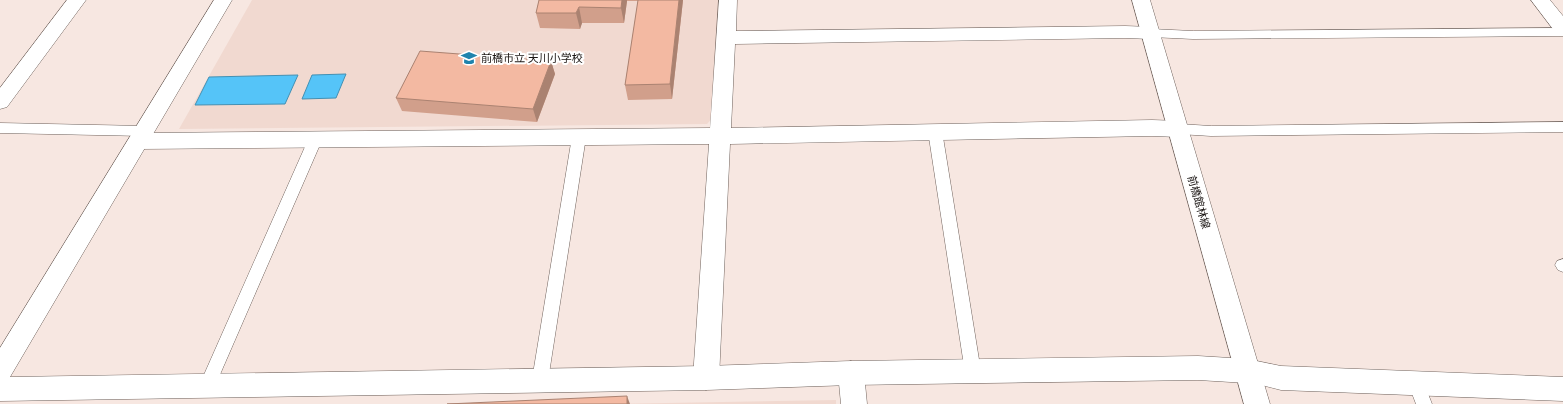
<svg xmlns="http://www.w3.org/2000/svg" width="1563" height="404" font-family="Rubik,'Noto Sans JP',sans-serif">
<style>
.built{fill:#f1d9d0}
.water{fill:#55c4f8;stroke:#4390b3}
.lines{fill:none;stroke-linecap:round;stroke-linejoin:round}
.service-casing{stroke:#6f625c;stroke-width:1}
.minor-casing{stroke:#6f625c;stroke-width:1}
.tertiary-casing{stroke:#6f625c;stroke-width:1}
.primary-casing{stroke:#6f625c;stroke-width:1}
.service{fill:#fff;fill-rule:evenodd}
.minor{fill:#fff;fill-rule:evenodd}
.tertiary{fill:#fff;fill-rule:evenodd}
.primary{fill:#fff;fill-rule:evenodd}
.wall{fill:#d19f8b}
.shaded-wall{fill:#aa8271}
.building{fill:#f3b9a2;stroke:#aa8271}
.labels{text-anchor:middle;stroke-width:4;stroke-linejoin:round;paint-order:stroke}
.poi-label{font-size:11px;fill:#1a1513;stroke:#fff;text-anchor:start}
.street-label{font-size:11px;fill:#1a1513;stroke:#fff}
</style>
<rect width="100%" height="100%" fill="#f7e7e1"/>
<g class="built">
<polygon points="252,0 723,0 715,115 707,124 179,129"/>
<polygon points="836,400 836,404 610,404"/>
</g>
<g class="water">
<polygon points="346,74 336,98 302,99 312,75"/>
<polygon points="298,75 285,104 195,105 209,77"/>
</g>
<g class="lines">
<defs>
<g id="service">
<polygon points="1563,28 1563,36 1193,39 1151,37 1147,36 1145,33 1147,30 1151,29 1193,31"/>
<polygon points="1563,122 1563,132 1211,136 1179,134 1174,132 1172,129 1174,126 1179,124 1211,126"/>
<polygon points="0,123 144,126 149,128 151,131 149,134 144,136 0,133"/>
<polygon points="935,126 940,128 942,131 981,372 979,377 973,379 967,377 965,372 928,131 930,128"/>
<polygon points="579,132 584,133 586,137 548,380 546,385 540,387 534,385 532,380 572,137 574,133"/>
<polygon points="315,135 320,136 322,140 215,386 213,391 207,394 201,391 199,386 308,140 310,136"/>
<polygon points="1563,259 1563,272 1558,270 1555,265 1557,261"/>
<polygon points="1416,376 1422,378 1432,404 1416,404 1408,383 1410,378"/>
</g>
<g id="minor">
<polygon points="67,0 86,0 7,107 0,109 0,88"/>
<polygon points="719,0 737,0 736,31 1125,26 1151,27 1158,28 1160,33 1158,38 1151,39 1125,38 735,44 731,128 1152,120 1179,121 1186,124 1189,129 1186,134 1179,137 1152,136 730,144 719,378 715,386 706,390 697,386 693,378 709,144 139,149 132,147 129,141 132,135 139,133 710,128"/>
<polygon points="1531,0 1550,0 1563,16 1563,35 1556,33"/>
<polygon points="1247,359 1281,366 1563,377 1563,401 1281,390 1238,379 1234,371 1238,363"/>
<polygon points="851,361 860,365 864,373 867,404 841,404 838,373 842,365"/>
</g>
<polygon id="tertiary" points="214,0 232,0 10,377 706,366 851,361 1198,356 1247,359 1256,363 1260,371 1256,379 1247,383 1198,380 851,385 706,390 0,401 0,348"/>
<polygon id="primary" points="1132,0 1150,0 1270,404 1244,404"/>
</defs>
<use href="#service" class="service-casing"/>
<use href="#minor" class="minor-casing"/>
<use href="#tertiary" class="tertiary-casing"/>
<use href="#primary" class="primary-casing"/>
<use href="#service" class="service"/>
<use href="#minor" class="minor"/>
<use href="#tertiary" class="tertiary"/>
<use href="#primary" class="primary"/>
</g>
<g class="wall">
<polygon points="539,0 683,0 672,99 628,100 625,85 638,1 627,1 624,23 582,23 580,29 540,28 536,13"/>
<polygon points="551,61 555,74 537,122 402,111 396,98"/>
</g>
<g class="shaded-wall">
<polygon points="622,0 627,0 627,1 624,23 621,8"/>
<polygon points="679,0 683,0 672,99 670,84"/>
<polygon points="579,7 582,23 580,29 576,13"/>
<polygon points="551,61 555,74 537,122 533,109"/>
<polygon points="627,396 630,404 627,404"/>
</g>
<g class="building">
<polygon points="539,0 622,0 621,8 579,7 576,13 536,13"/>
<polygon points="638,0 679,0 670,84 625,85"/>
<polygon points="420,51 551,61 533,109 396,98"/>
<polygon points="627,396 627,404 447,404"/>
</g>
<defs>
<symbol id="school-bare" viewBox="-9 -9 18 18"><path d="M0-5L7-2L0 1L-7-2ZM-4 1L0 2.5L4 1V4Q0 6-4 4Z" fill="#1f83ad" stroke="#fff" stroke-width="2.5" paint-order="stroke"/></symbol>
</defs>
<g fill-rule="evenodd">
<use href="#school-bare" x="458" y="47" width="22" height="22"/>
</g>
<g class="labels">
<g class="poi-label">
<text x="481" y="62">前橋市立 天川小学校</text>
</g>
<g class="street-label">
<text transform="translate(1199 202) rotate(74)" y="4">前橋館林線</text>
</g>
</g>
</svg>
